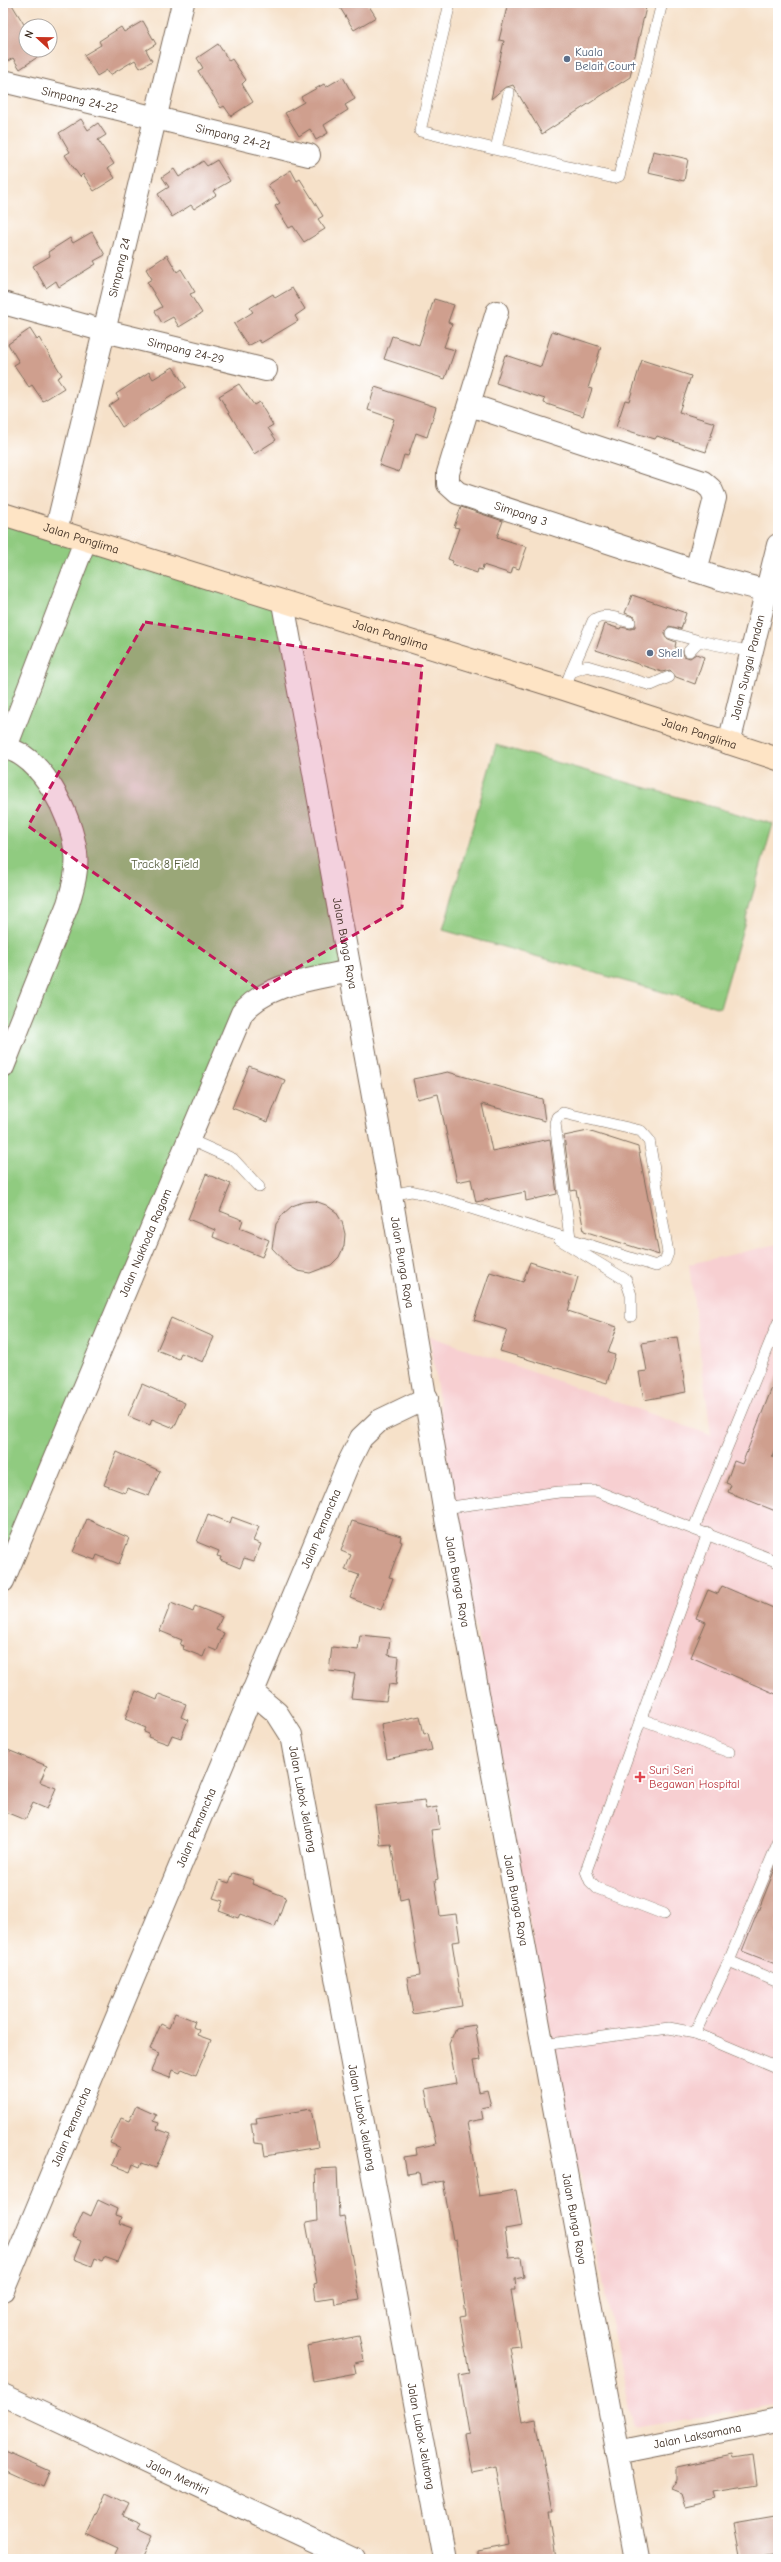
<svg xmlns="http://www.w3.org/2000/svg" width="781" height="2562" font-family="'Comic Neue',sans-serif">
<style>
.built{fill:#f7cfd1}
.green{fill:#90cb80;stroke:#667a4f}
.building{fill:#cf9f8e}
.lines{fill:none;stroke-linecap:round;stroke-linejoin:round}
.service-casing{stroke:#7c6a5a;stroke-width:12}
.minor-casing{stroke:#7c6a5a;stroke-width:24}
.tertiary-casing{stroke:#7c6a5a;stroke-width:24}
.secondary-casing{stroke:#7c6a5a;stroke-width:24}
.service{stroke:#fff;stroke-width:11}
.minor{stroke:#fff;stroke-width:22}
.tertiary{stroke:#fff;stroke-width:22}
.secondary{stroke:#fee4c5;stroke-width:22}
.marked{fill:#c2185b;fill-opacity:0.2;stroke:#c2185b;stroke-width:3;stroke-dasharray:8 5;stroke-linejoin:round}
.service-dot{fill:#5c6f8a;stroke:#fff;stroke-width:1.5}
.health-dot{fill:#e0444e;stroke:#fff;stroke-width:1.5}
.labels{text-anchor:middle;stroke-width:4;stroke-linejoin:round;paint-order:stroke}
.service-label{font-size:12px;fill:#4e5e75;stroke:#fff;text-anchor:start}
.street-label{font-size:12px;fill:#3b2a1e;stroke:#fff}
.park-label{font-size:12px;fill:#545a3b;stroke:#fff}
.health-label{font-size:12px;fill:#be3a42;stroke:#fff;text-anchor:start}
</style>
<rect width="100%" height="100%" fill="#fff"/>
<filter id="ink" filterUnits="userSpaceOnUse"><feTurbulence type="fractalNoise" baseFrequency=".025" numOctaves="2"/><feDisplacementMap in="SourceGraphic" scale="8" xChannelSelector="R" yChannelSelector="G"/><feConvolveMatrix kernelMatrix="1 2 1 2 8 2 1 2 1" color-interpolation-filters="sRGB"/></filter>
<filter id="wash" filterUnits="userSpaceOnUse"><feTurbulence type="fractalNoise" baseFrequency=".012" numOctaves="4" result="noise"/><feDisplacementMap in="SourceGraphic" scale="16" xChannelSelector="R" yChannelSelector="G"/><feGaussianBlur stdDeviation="0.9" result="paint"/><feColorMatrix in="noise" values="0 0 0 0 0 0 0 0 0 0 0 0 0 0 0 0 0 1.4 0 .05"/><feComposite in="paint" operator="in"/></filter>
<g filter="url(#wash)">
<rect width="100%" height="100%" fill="#f6e1c9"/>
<polygon class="built" points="778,1244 778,2404 633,2428 552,2044 454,1509 430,1336 711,1435 689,1264"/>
<g class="green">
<polygon points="3,514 283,603 349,971 259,996 3,1579"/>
<polygon points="496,745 773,824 720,1008 443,930"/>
</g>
<g id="blocks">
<g class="building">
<polygon points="3,3 11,3 25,26 26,50 39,50 42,54 20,69 13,58 3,64"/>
<polygon points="337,3 367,3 376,17 354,30"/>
<polygon points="508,3 647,3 630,77 542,134 513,85 504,88 491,99 504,41 499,40"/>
<polygon points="143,21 156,44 146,50 152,61 140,68 135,60 110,75 107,70 97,76 84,55 101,45 99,41 121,27 124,32"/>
<polygon points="218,44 229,61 232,59 246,80 242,84 253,102 231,116 224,106 221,108 198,71 203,68 197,58"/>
<polygon points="343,77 355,99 345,105 348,110 324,125 328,133 316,140 310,129 299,136 285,113 304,102 301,97 324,84 326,87"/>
<polygon points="81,119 88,130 98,123 106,135 98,140 114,164 108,168 115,178 94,191 83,174 80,177 65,155 70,152 59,133"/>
<polygon points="653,151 688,159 684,181 648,173"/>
<polygon points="217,160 230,181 213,191 216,195 194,209 191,205 172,217 158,194 169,187 162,177 174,169 179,177 203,161 207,166"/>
<polygon points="291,170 297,181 300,179 323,216 318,219 325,229 304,242 293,226 289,228 275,206 280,203 268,185"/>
<polygon points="92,232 105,255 94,261 96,264 59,287 56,281 46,288 33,266 50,256 48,252 70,238 73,243"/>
<polygon points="167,255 177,272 181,269 195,292 190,294 202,313 179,327 173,317 162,323 155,311 162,307 147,282 152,279 146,269"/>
<polygon points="292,288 305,309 295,316 298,321 261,343 259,340 248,346 234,324 253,312 250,308 273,294 275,298"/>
<polygon points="434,299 454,305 448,322 452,324 444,347 455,350 445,379 384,359 392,336 419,345"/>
<polygon points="30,329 37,340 39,338 62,375 57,378 64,388 43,401 32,385 29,387 14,365 19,362 8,344"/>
<polygon points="552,331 601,347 588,388 592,389 583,416 544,403 545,399 496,383 505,355 541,367"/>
<polygon points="642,360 691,376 679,412 715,423 706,452 657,436 655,439 616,427 625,400 629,401"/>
<polygon points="173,367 186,387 122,427 109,406 119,399 116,394 149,372 153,379"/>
<polygon points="239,384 254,405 259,402 273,425 268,428 276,440 254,454 219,396"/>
<polygon points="375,387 436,407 427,437 416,433 408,456 404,455 399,472 379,465 394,419 368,410"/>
<polygon points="461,507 503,521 497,537 527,547 519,569 513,567 511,574 483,565 482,570 478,569 477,573 452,564 453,561 448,559 459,528 454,527"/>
<polygon points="632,595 686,613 681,629 669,626 664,634 666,638 676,642 675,647 682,650 684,656 690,658 696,654 704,657 695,684 676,677 670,670 662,672 596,650 605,624 620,629 621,627 631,629 635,627 635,617 625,613"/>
<polygon points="249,1066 285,1080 268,1122 232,1108"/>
<polygon points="448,1072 542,1099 545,1121 482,1104 492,1151 550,1139 557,1194 526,1201 525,1192 476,1202 471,1179 457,1182 438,1094 417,1099 413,1079"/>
<polygon points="588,1131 638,1147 659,1255 584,1231 576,1190 571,1191 564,1136"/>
<polygon points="206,1174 231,1184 220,1211 243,1220 240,1228 269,1240 262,1257 213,1237 215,1230 188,1219"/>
<polygon points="315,1201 326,1205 336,1212 342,1222 345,1234 344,1246 339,1257 331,1265 310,1273 298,1271 288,1265 272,1248 276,1224 283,1214 292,1206 303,1202"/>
<polygon points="530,1262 578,1277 568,1311 617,1327 608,1353 615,1355 607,1383 500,1351 507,1330 474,1320 490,1272 523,1282"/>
<polygon points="171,1318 214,1337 203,1362 181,1353 179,1359 157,1350"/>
<polygon points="677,1337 686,1392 644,1400 639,1372 647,1371 642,1343"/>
<polygon points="777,1375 778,1441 772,1457 778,1458 778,1512 728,1492 731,1485 726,1483 734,1461 742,1464"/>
<polygon points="142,1384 185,1403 174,1428 152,1419 150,1425 128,1416"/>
<polygon points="117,1452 160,1471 149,1496 127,1488 125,1493 104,1485"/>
<polygon points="208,1514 230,1523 232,1517 259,1527 253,1541 261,1544 254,1561 244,1558 240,1568 220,1560 221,1557 217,1556 219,1551 197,1542"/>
<polygon points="87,1519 129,1538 119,1564 97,1555 95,1560 73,1552"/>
<polygon points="352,1521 401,1536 400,1541 402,1542 389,1577 393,1578 381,1610 350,1598 359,1575 345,1570 351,1555 341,1551"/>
<polygon points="722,1586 778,1610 778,1695 691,1657 706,1622 696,1618 708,1590 718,1594"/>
<polygon points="171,1603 193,1612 195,1606 222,1617 216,1630 224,1633 217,1651 207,1647 203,1657 183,1649 184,1646 180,1645 182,1640 160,1631"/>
<polygon points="360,1635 390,1638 388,1655 399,1657 396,1685 389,1684 386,1701 351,1698 355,1674 329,1671 332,1647 358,1650"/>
<polygon points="136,1691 157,1700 159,1694 186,1704 181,1717 188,1720 181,1738 172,1735 168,1744 148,1737 149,1734 144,1732 146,1728 125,1719"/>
<polygon points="420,1716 424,1734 428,1733 432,1750 387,1759 381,1724"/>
<polygon points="3,1748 47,1766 40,1782 56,1788 47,1809 33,1803 25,1820 3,1811"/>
<polygon points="424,1800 426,1809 437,1807 440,1829 431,1830 438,1879 435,1880 440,1916 456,1914 460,1941 452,1942 462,2006 413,2014 407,1977 420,1975 408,1898 400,1900 391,1844 380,1845 375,1806"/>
<polygon points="777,1864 778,1864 778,1965 742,1951"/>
<polygon points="233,1873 254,1880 252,1884 286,1897 275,1927 240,1914 238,1918 219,1911 223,1901 213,1898 220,1880 229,1883"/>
<polygon points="175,2013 195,2021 193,2027 199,2030 197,2035 211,2040 196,2075 182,2069 180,2073 173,2070 170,2078 151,2071 159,2053 150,2049 161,2024 169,2028"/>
<polygon points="475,2025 481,2060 473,2061 479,2092 487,2090 491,2106 481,2108 483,2119 467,2122 479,2196 516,2190 522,2226 505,2229 509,2258 521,2257 524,2277 515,2279 516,2290 511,2290 520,2346 510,2347 522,2422 536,2419 553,2511 549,2511 556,2559 477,2559 477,2551 509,2545 496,2467 471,2472 464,2434 469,2433 459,2375 469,2373 460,2316 466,2315 456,2239 453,2240 443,2181 421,2185 419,2172 407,2174 404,2157 417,2155 416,2148 436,2144 425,2089 456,2083 449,2044 456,2028"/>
<polygon points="136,2106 156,2115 153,2121 159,2123 157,2129 171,2134 156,2168 142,2163 140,2167 133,2164 130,2172 112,2165 119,2147 110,2143 121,2118 129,2121"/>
<polygon points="311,2109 318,2147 265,2156 263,2144 254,2143 251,2123 257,2123 256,2118"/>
<polygon points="337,2168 339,2217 344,2216 360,2300 335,2304 334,2297 316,2300 314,2284 317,2283 306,2223 317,2221 315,2169"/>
<polygon points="98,2200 117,2209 115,2215 121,2217 119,2223 133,2228 118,2262 104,2257 102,2261 95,2258 92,2266 74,2259 81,2241 72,2237 83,2212 91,2216"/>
<polygon points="359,2336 364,2361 354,2363 356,2373 313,2381 307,2346"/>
<polygon points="3,2450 50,2471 43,2487 3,2469"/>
<polygon points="733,2455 734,2459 753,2456 757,2485 714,2492 716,2499 685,2506 681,2494 671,2490 677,2480 677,2467"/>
<polygon points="106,2493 129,2504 123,2516 141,2524 138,2529 153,2536 142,2559 125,2559 116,2555 119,2549 87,2534"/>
<polygon points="775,2516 778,2553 741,2559 734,2523"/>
</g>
</g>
</g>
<g filter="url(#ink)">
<use href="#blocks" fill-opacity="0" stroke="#7c6a5a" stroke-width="1"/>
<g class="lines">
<defs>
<g id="service">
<polyline points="450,3 420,131 614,178 619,176 662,3"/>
<polyline points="496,149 509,93"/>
<polyline points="671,633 699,641"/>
<polyline points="689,651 699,641 752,652"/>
<path d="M571 672 593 621C602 611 618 619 630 622"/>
<polyline points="564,689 571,672 587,666 651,685 669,677"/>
<polyline points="188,1139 233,1159 259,1187"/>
<polyline points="391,1195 411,1191 429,1195 656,1266 665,1261 668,1253 649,1140 641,1131 563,1113 557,1117 555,1123 570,1238"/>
<polyline points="559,1239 626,1280 631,1295 631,1316"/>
<polyline points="444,1508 559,1492 596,1491 778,1562"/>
<polyline points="694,1528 778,1323"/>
<polyline points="641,1719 729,1752"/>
<polyline points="664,1914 597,1888 590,1881 586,1871 708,1533"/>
<polyline points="729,1961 778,1982"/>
<polyline points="695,2033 778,2068"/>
<polyline points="543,2045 669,2028 695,2033 729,1961 778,1843"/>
</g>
<g id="minor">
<path id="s1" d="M3 81 309 155"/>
<path id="s2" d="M3 303 105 331 266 370"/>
<path id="s3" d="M497 312 448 473V484L458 493 721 579 767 591"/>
<polyline points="470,405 703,482 711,489 715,498 696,571"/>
<path id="s4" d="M56 531 183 3"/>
<path d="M3 747C43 756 71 815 76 853 78 871 73 887 68 904L3 1067"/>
<polyline points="6,747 85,541"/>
<path id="s5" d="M3 1581 242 1013C267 983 313 980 349 971"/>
<path id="s6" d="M252 1692 277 1713 291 1735 444 2559"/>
<path id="s7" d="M3 2290 348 1464 361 1438 379 1421 427 1398"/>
<path id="s8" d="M3 2395 353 2559"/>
<path id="s9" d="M617 2452 778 2420"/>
</g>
<g id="tertiary">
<path id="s10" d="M283 603 391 1195 444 1508 637 2559"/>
<path id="s11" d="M729 743 778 545"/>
</g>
<g id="secondary">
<path id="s12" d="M3 514 564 689 778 759"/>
</g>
</defs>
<use href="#service" class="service-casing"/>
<use href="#minor" class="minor-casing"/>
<use href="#tertiary" class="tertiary-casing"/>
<use href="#secondary" class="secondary-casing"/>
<use href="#service" class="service"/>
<use href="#minor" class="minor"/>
<use href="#tertiary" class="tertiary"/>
<use href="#secondary" class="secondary"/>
</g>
</g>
<path class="marked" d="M145 622 422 666 402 907 259 990 28 826Z"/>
<g class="service-dot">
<circle cx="567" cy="59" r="4"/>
<circle cx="650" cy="653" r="4"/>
</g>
<path class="health-dot" d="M638 1771h4v4h4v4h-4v4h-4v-4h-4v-4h4z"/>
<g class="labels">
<g class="service-label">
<text x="575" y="56">Kuala<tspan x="575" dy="14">Belait Court</tspan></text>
<text x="658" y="657">Shell</text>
</g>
<g class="street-label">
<text dy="4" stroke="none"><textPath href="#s1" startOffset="79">Simpang 24-22</textPath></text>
<text dy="4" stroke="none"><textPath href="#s1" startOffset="237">Simpang 24-21</textPath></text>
<text dy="4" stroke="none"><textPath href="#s4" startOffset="271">Simpang 24</textPath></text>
<text dy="4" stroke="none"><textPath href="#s2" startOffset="189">Simpang 24-29</textPath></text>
<text dy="4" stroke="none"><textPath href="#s3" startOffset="259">Simpang 3</textPath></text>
<text dy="4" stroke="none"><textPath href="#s12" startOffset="82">Jalan Panglima</textPath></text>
<text dy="4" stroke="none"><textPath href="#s12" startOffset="406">Jalan Panglima</textPath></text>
<text dy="4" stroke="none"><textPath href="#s11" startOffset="78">Jalan Sungai Pandan</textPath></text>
<text dy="4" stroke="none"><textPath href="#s12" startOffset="730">Jalan Panglima</textPath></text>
<text dy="4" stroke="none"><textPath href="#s10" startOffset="346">Jalan Bunga Raya</textPath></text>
<text dy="4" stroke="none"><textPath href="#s5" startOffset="367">Jalan Nakhoda Ragam</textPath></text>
<text dy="4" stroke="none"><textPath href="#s10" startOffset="670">Jalan Bunga Raya</textPath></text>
<text dy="4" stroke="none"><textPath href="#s7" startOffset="825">Jalan Pemancha</textPath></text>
<text dy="4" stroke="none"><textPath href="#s10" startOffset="994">Jalan Bunga Raya</textPath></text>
<text dy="4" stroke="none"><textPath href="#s6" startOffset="124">Jalan Lubok Jelutong</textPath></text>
<text dy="4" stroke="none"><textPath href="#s7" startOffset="501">Jalan Pemancha</textPath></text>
<text dy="4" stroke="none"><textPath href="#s10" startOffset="1318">Jalan Bunga Raya</textPath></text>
<text dy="4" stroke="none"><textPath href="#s6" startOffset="448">Jalan Lubok Jelutong</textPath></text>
<text dy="4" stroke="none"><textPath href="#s7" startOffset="177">Jalan Pemancha</textPath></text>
<text dy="4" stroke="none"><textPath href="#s10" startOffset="1642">Jalan Bunga Raya</textPath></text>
<text dy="4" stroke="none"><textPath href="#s9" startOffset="82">Jalan Laksamana</textPath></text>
<text dy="4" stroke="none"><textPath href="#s6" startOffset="772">Jalan Lubok Jelutong</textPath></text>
<text dy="4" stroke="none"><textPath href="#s8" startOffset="193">Jalan Mentiri</textPath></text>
</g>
<g class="park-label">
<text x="165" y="868">Track 8 Field</text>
</g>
<g class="health-label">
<text x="649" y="1774">Suri Seri<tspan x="649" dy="14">Begawan Hospital</tspan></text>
</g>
</g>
<rect width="781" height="2562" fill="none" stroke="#fff" stroke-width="16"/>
<g transform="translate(38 38) rotate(292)"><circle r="19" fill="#ffffff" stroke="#b1aaa5"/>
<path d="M0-3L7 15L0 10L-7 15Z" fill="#c8321e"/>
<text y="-6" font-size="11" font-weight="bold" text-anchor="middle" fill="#3b2a1e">N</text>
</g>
</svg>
